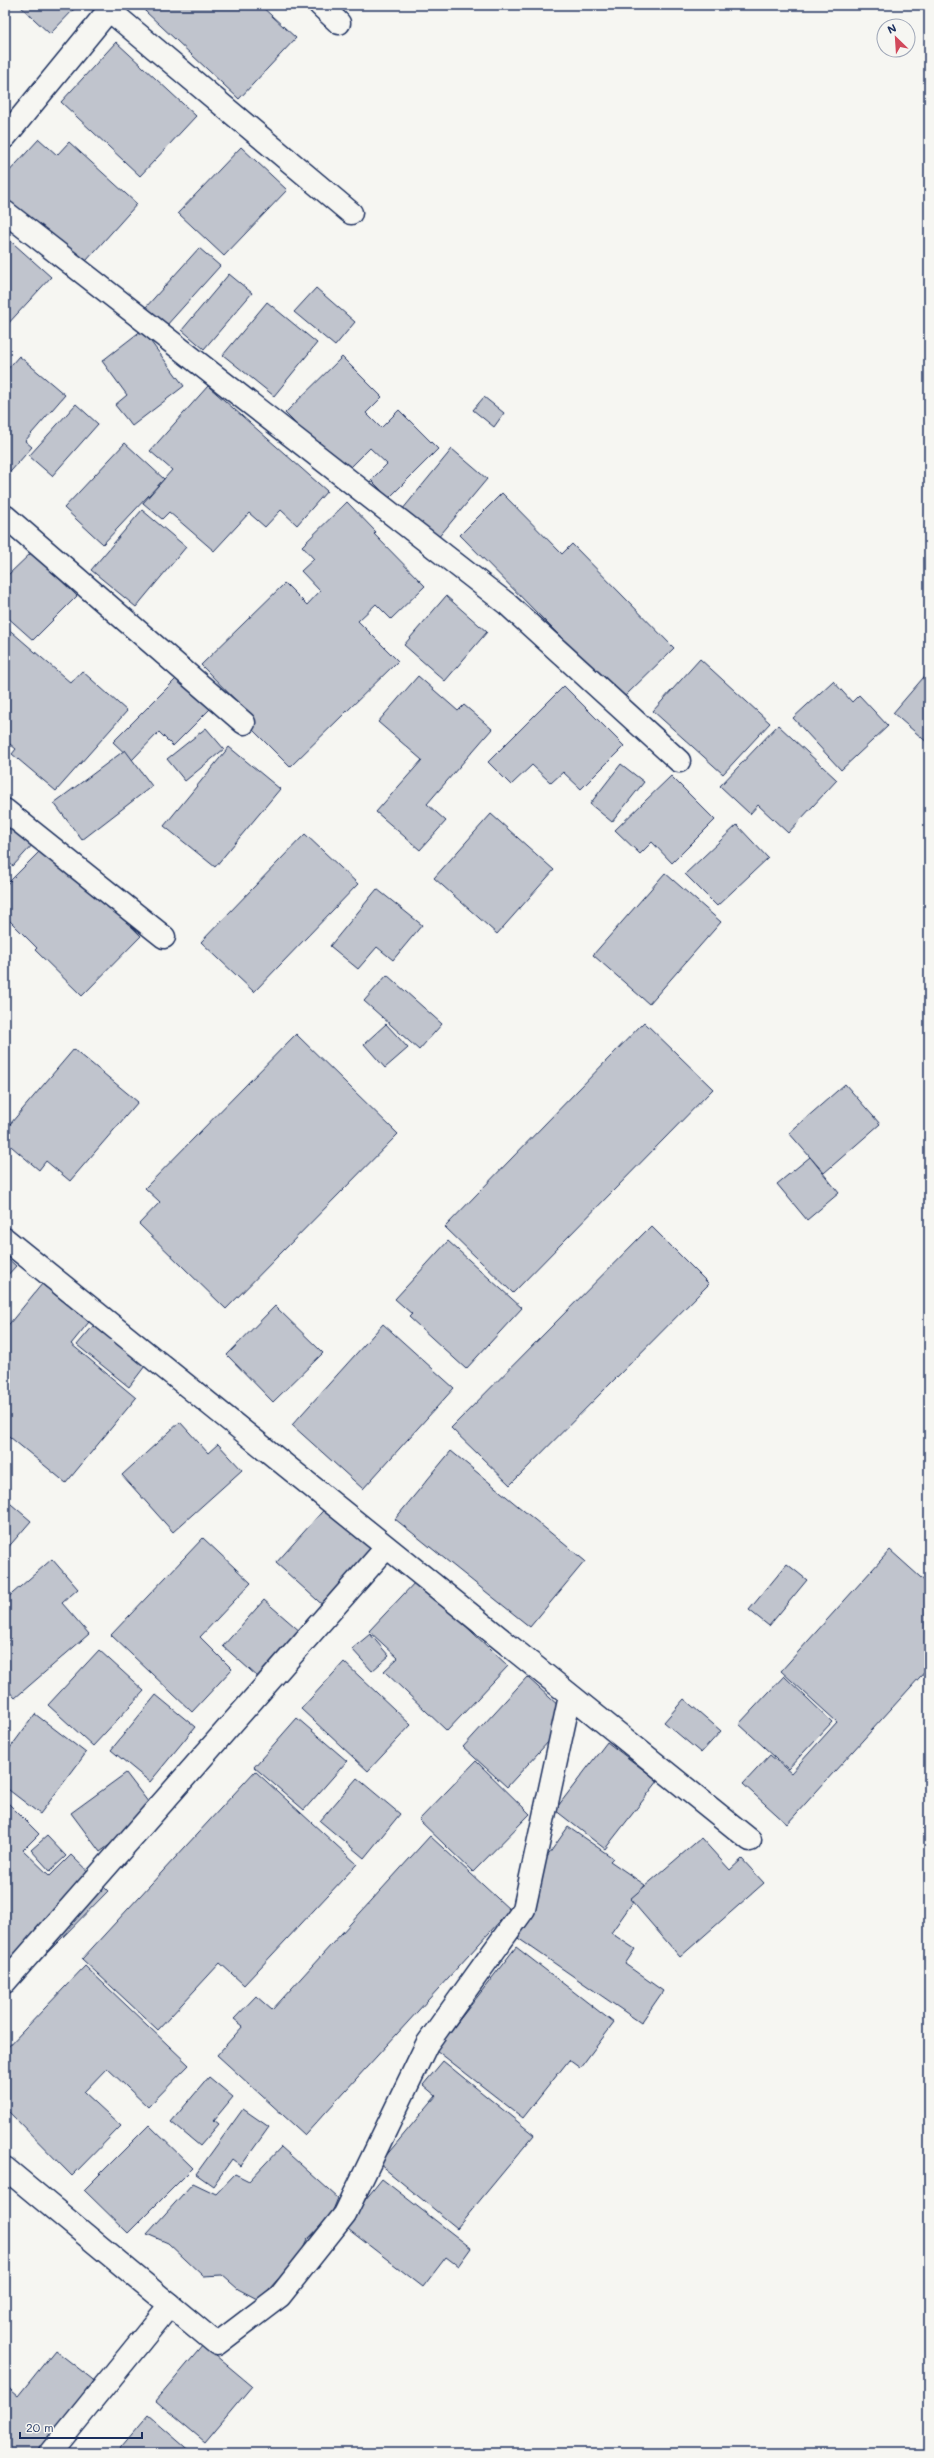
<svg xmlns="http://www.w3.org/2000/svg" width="934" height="2458" font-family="Mali,sans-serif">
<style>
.building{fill:#c0c4cd;stroke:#1b2f5e}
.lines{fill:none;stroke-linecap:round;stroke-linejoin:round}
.minor-casing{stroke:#1b2f5e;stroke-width:25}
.minor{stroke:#f6f6f2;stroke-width:22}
</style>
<rect width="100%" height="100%" fill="#f6f6f2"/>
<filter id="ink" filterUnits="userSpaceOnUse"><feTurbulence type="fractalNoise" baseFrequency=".025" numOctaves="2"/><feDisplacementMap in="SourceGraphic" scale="8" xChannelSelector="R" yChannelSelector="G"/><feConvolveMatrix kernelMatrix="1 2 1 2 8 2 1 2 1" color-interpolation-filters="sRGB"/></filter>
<g filter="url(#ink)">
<g class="building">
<polygon points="19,5 78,5 50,34"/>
<polygon points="150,5 260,5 296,38 239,99 145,11"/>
<polygon points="116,42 196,116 140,176 61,102"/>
<polygon points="39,139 57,155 69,142 137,204 78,270 5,205 5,176"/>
<polygon points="241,147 287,190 224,256 178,213"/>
<polygon points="5,236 51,277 6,326 5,325"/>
<polygon points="199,248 220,266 166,326 146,307"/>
<polygon points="229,274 252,293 204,349 182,330"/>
<polygon points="316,288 355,322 335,346 294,312"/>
<polygon points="267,302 317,343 274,396 223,355"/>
<polygon points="142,330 184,386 132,426 115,405 127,395 102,361"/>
<polygon points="19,356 65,395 25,441 32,447 5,478 5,372"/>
<polygon points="342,357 382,397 366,413 381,428 399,410 438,449 389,498 371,480 387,464 370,448 345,473 285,413"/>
<polygon points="208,386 327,491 297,525 281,510 265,527 249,513 214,551 169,512 162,519 143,503 172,470 150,451"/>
<polygon points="484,397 504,413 494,427 473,410"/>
<polygon points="76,404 98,424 52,476 29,456"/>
<polygon points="125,443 164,479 103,544 64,508"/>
<polygon points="452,449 487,479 437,539 402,510"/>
<polygon points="502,493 562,554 572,544 674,648 622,699 460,535"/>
<polygon points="347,502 376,532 374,534 425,586 391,619 376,604 358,621 398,661 290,767 250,727 256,721 201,665 285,583 307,605 320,591 301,571 314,559 302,546"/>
<polygon points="142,510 186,547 136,607 91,570"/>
<polygon points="32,552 77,596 33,640 5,615 5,571 8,575"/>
<polygon points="446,596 487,632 445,681 404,645"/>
<polygon points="5,626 71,683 82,671 127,711 56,791 12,754 16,749 5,740"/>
<polygon points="700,659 770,723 723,774 653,711"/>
<polygon points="929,671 929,744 893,713"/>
<polygon points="418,676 458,711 464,705 492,729 427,804 446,821 420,850 376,812 422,760 378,722"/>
<polygon points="178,677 210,709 173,746 159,732 132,760 113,742"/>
<polygon points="833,681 852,702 859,695 888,726 841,770 793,718"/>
<polygon points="564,686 624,746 581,789 563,772 551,783 532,765 511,785 488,762"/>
<polygon points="778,725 837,780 788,833 758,805 750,814 720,786"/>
<polygon points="206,728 224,749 185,781 167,759"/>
<polygon points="229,747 280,789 215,867 164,826"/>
<polygon points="125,750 152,786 82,840 54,803"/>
<polygon points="621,764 644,782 612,822 590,804"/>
<polygon points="671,776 715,820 672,863 652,842 640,854 615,830"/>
<polygon points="491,814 554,870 497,934 434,878"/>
<polygon points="5,816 35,842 13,866 5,860"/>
<polygon points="737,825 768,858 717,906 685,874"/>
<polygon points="305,834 358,884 254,992 201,942"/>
<polygon points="47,844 141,936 82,996 35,950 37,948 5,916 5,886"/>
<polygon points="665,873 721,922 649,1004 593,955"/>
<polygon points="377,889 422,925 393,960 377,947 358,969 330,946"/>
<polygon points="387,975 442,1024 419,1050 364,1001"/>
<polygon points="644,1022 713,1089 513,1293 445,1227"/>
<polygon points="386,1024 408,1048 385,1068 364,1044"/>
<polygon points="296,1034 398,1134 226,1309 139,1224 160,1202 145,1188"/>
<polygon points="74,1049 138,1102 70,1181 46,1161 39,1170 5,1141 5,1130"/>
<polygon points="845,1084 880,1124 824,1173 789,1133"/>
<polygon points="810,1157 839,1193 807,1220 777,1184"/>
<polygon points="651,1226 709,1284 510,1485 451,1428"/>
<polygon points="448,1241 522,1308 466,1369 409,1317 412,1314 395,1299"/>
<polygon points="5,1256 16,1266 5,1278"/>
<polygon points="42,1284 89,1322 71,1344 136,1398 66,1483 5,1433 5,1329"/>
<polygon points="275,1306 323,1353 273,1402 227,1355"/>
<polygon points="383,1324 454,1388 363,1489 292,1425"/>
<polygon points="94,1325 145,1366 129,1387 77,1345"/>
<polygon points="180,1422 208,1453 218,1444 242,1470 173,1532 122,1475"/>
<polygon points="451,1451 585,1561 530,1627 395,1519"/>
<polygon points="5,1499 31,1521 5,1551"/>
<polygon points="329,1504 380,1550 327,1609 276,1563"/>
<polygon points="203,1538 251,1583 200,1637 232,1669 192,1712 111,1635"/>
<polygon points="890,1550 929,1585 929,1667 787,1824 743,1784 770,1755 791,1773 837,1722 781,1671"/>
<polygon points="52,1559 78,1589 62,1603 89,1634 15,1698 5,1687 5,1647 8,1644 5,1640 5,1600"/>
<polygon points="787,1564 807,1580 769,1626 749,1610"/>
<polygon points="417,1580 508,1666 447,1731 384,1671 398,1658 369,1631"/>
<polygon points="264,1600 309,1639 267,1685 223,1646"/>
<polygon points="370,1634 389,1656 372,1671 352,1649"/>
<polygon points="99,1650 144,1691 93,1746 48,1705"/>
<polygon points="344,1662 411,1725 368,1771 301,1709"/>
<polygon points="784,1676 832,1722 788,1769 739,1724"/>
<polygon points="527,1677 571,1717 507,1787 463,1747"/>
<polygon points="156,1695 195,1727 150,1782 111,1750"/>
<polygon points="684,1699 721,1731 701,1753 664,1722"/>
<polygon points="35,1714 86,1753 40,1814 5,1787 5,1755"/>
<polygon points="297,1718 347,1761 304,1810 254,1767"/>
<polygon points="607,1742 658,1781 605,1849 555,1810"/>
<polygon points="476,1761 530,1814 473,1872 419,1820"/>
<polygon points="255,1771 357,1864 244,1985 220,1963 158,2030 82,1959"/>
<polygon points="126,1773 155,1811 100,1852 71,1813"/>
<polygon points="357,1778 400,1814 364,1858 320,1821"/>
<polygon points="5,1800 39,1834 23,1850 50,1876 71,1855 108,1891 5,1996"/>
<polygon points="568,1827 613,1858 610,1861 645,1885 611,1933 635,1949 625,1964 663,1991 641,2023 499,1925"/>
<polygon points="47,1836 66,1856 50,1871 31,1850"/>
<polygon points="430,1836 510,1910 305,2135 217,2055 243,2026 234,2019 256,1996 272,2010"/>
<polygon points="701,1838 730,1870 742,1859 764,1883 680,1957 630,1899"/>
<polygon points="516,1947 614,2023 580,2068 569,2060 523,2118 436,2050"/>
<polygon points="85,1966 189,2065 148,2107 107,2068 84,2092 121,2126 72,2176 5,2108 5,2050"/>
<polygon points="443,2061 534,2135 457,2228 379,2164 436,2096 423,2085"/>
<polygon points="209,2077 233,2097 214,2120 219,2124 200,2146 171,2122"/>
<polygon points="243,2109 269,2127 241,2166 232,2159 213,2186 196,2174"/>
<polygon points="149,2125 193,2168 128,2233 84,2190"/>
<polygon points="281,2147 338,2198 331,2215 307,2240 300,2255 259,2300 238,2289 222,2275 203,2276 168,2243 147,2234 193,2183 216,2194 235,2174 249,2181"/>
<polygon points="382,2179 471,2248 458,2266 446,2257 423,2287 344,2226"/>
<polygon points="203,2345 252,2386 205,2442 156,2401"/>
<polygon points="55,2350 106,2390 56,2453 5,2453 5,2385 18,2396"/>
<polygon points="148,2415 192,2453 116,2453"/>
</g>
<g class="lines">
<defs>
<g id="minor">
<polyline points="320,5 339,23"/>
<polyline points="109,10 351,213"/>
<polyline points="5,137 113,5"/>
<polyline points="5,212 507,604 679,761"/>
<polyline points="5,516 244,723"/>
<polyline points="5,810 164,937"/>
<polyline points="5,1239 750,1840"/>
<polyline points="5,1982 386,1548"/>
<polyline points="5,2168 217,2344 280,2296 345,2214 427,2044 524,1909 570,1696"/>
<polyline points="50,2453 170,2305"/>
</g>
</defs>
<use href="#minor" class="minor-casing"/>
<use href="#minor" class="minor"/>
</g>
</g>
<rect width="934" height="2458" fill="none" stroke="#f6f6f2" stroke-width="20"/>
<rect x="10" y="10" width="914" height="2438" fill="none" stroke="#1b2f5e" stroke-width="1.5" filter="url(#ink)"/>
<g transform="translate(896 38) rotate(335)"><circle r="19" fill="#f6f6f2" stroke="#9ea6b7"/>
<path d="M0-3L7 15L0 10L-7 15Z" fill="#d1495b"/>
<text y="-6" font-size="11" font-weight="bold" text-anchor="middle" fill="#1b2f5e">N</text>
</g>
<path d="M20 2432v6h122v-6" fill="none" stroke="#1b2f5e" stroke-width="2"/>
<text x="26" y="2432" font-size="12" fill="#1b2f5e" stroke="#f6f6f2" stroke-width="3" paint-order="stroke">20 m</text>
</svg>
